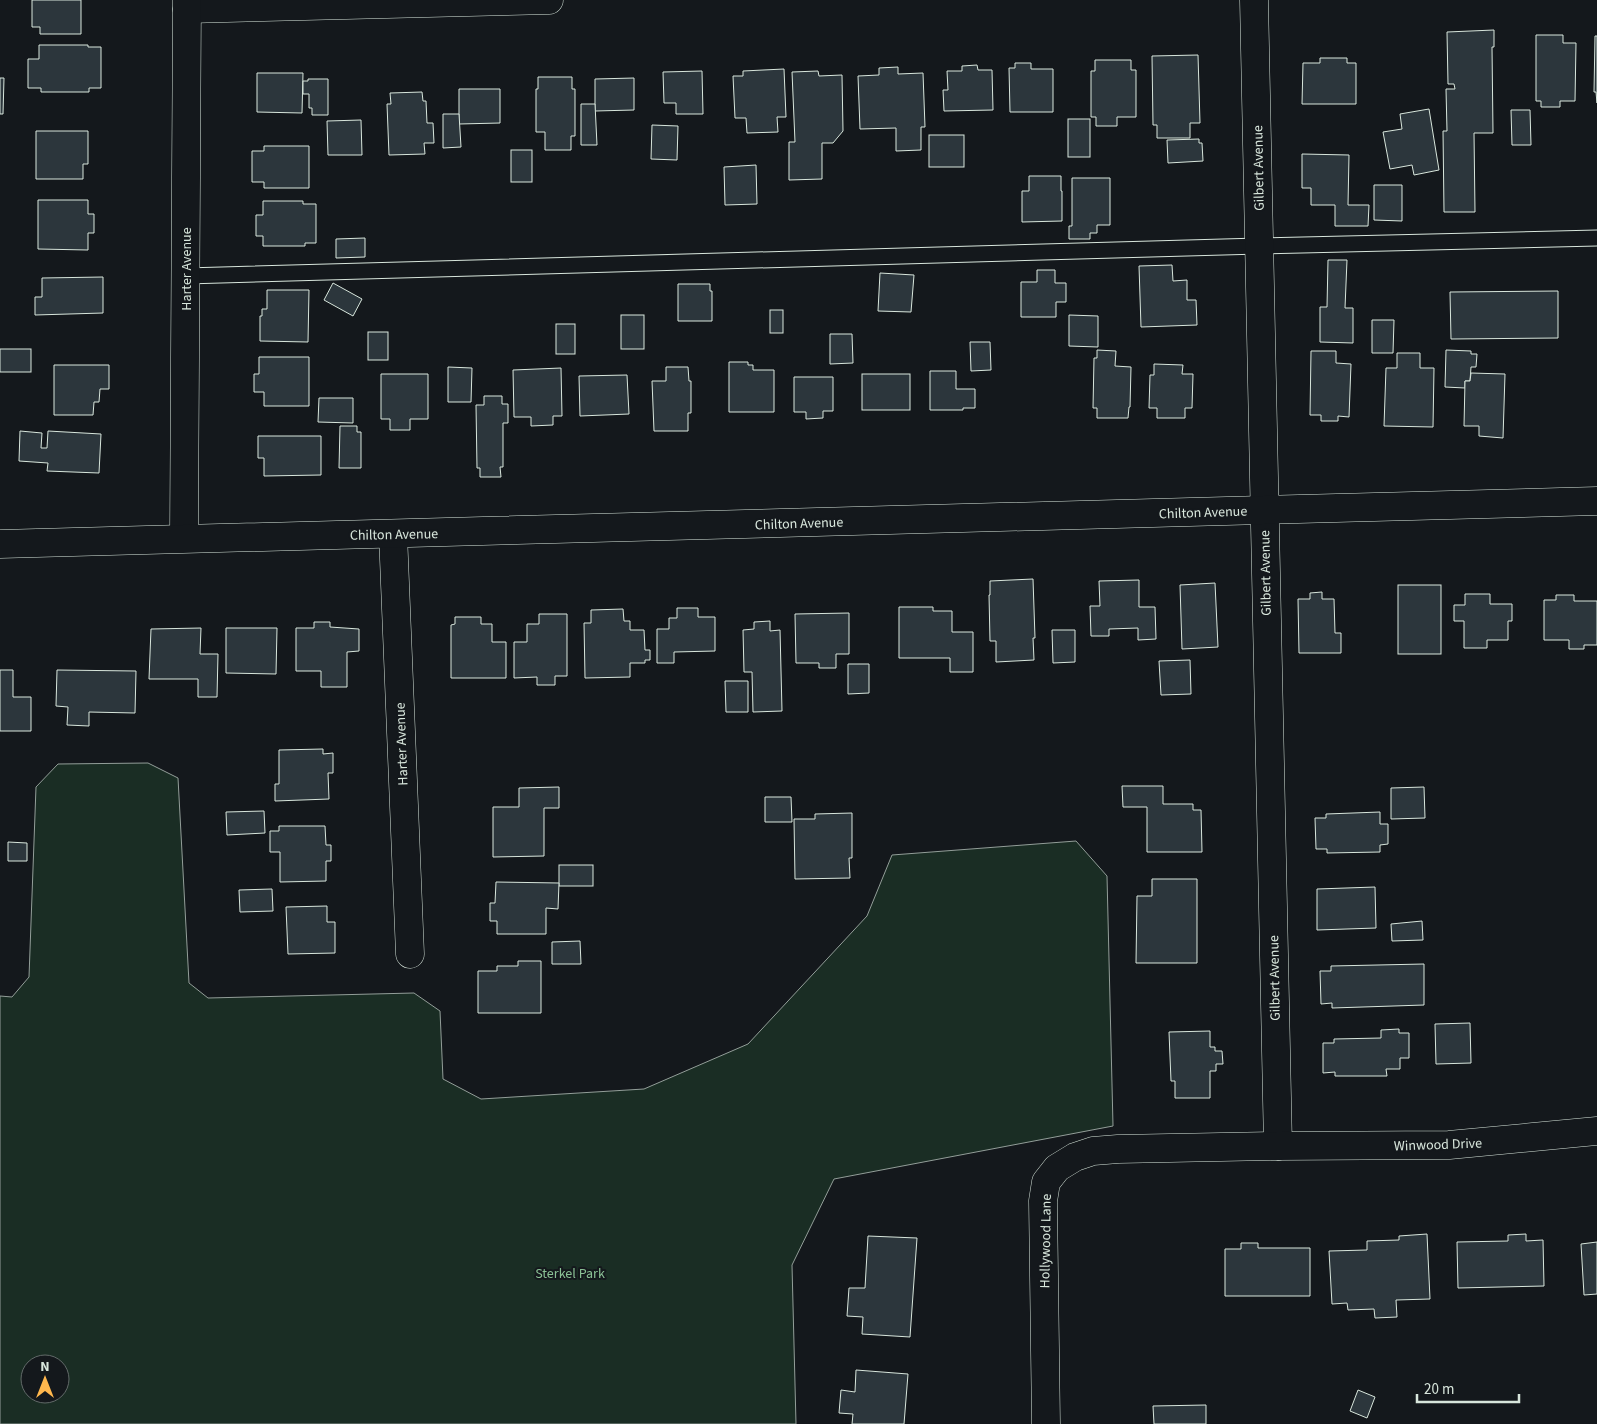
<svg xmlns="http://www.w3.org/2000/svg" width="1597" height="1424" font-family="'Source Sans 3',sans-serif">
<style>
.green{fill:#1a2d24;stroke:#939e99;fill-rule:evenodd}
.building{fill:#2c363c;stroke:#d8e6dc}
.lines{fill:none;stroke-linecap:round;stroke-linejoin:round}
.lane-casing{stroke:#d8e6dc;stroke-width:17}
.street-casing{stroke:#d8e6dc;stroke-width:29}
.lane{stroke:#14181c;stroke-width:15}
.street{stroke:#14181c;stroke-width:28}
.labels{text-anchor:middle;stroke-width:4;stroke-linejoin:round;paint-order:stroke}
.street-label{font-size:14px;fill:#d8e6dc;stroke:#14181c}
.park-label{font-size:14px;fill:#8ac095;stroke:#14181c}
</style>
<rect width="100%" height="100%" fill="#14181c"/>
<path class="green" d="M148 763 178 778 189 983 208 998 414 993 440 1011 443 1079 481 1099 644 1089 748 1044 867 916 892 855 1076 841 1107 876 1113 1126 834 1179 792 1265 796 1424H0V996L12 997 29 977 36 787 58 764ZM30 1364H60V1394H30Z"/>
<g class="building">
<polygon points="32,0 81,0 81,34 40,34 40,27 32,27"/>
<polygon points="1494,30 1494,47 1492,47 1493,133 1474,133 1475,212 1444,212 1443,131 1447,131 1446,89 1455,89 1454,84 1448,84 1447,32"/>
<polygon points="1536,35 1563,35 1563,43 1576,43 1575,101 1560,101 1560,107 1541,107 1541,101 1536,101"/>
<polygon points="1595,36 1597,36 1597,103 1596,92 1594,92"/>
<polygon points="39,45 88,45 88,47 101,47 101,88 89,88 89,92 41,92 41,88 28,88 28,59 39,59"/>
<polygon points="1198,55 1200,123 1190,123 1190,138 1157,138 1157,125 1153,125 1152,56"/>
<polygon points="1320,58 1347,58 1347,63 1356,63 1356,104 1302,104 1303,63 1320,63"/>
<polygon points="1095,60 1131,60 1131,70 1136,70 1136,117 1117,117 1117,126 1096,126 1096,117 1091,117 1091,71 1095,71"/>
<polygon points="1015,63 1031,63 1031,69 1053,69 1053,112 1010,112 1009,68 1015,68"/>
<polygon points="977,65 978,70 992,70 993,110 944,111 943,90 948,90 947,71 962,71 962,66"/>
<polygon points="898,67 898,74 923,73 925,127 921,127 921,150 896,151 896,128 860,129 858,76 879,75 879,68"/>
<polygon points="784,69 786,117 777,117 778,132 747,133 746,118 735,118 733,76 743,76 743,71"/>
<polygon points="702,71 703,114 676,114 676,103 664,103 663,72"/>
<polygon points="818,71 819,76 842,75 843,131 833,143 822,143 822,179 789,180 789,142 795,142 792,72"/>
<polygon points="257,73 303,73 302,113 257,112"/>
<polygon points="538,77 572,77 572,89 575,89 575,136 571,136 571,150 545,150 545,132 536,132 536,89 538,89"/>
<polygon points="0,78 4,78 3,114 0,114"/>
<polygon points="634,78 634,110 595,111 595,79"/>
<polygon points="308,79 328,79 328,115 312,115 312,108 309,108 309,94 303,94 303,81 308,81"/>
<polygon points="459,89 500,89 500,123 459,124"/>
<polygon points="422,92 423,101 426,101 427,123 433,123 434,143 424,143 425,154 389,155 387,104 391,104 390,93"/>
<polygon points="581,104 595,104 597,145 581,145"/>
<polygon points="1429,109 1439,170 1414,175 1412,165 1390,169 1383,132 1402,129 1400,114"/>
<polygon points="1511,110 1530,110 1531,145 1512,145"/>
<polygon points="443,114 459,114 461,147 443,148"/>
<rect x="1068" y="119" width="22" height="38"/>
<polygon points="361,120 362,155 328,155 327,121"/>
<polygon points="652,125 678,126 677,160 651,159"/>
<polygon points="36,131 88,131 88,164 83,164 83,179 36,179"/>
<rect x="929" y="135" width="35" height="32"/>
<polygon points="1199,139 1199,143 1202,143 1203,161 1168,163 1167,140"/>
<polygon points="264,146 309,146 309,188 264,188 264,182 252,182 252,151 264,151"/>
<rect x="511" y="150" width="21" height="32"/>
<polygon points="1302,154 1349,155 1348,205 1369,205 1368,226 1335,226 1335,205 1311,205 1311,188 1302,188"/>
<polygon points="756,165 757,204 725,205 724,167"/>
<polygon points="1029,176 1061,176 1061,191 1062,191 1062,221 1022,222 1022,191 1029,191"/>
<polygon points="1072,178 1110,178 1110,225 1097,225 1097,233 1090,233 1090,239 1069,239 1069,226 1072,226"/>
<polygon points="1374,185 1402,185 1402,221 1374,220"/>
<polygon points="38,200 88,200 88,214 94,214 94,233 88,233 88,250 38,249"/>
<polygon points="263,201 303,201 303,204 316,204 316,243 305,243 305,246 263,246 263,236 256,236 256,215 263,215"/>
<polygon points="365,238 365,257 336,258 336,239"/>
<polygon points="1328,260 1347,260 1345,308 1353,308 1353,343 1320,342 1320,307 1327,307"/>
<polygon points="1172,265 1173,281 1187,280 1187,300 1196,300 1197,325 1141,327 1139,266"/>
<polygon points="1037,270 1055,270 1055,283 1066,283 1066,302 1056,302 1056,317 1021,317 1021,282 1037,282"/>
<polygon points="880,273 914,275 911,312 878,311"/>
<polygon points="103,277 103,313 35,315 35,297 42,297 42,278"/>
<polygon points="333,283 362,299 353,316 324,300"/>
<polygon points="678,284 710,284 710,291 712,291 712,321 678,321"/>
<polygon points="267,290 309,290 308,342 260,341 260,316 262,316 262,309 267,309"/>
<polygon points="1558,291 1558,338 1451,339 1450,292"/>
<rect x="770" y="310" width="13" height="23"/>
<rect x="621" y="315" width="23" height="34"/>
<polygon points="1069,315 1098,316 1098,347 1069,346"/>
<polygon points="1372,320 1394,320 1393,353 1372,353"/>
<rect x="556" y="324" width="19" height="30"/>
<rect x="368" y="332" width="20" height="28"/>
<polygon points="830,334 852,334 853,363 830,364"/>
<polygon points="970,342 990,342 991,370 971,371"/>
<rect x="0" y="349" width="31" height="23"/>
<polygon points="1097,350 1116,351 1115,366 1131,367 1130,407 1129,407 1128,418 1097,418 1097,408 1093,408 1094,358 1097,358"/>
<polygon points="1446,350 1471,351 1471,354 1477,354 1476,367 1471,367 1470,381 1465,381 1465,388 1445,387"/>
<polygon points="1311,351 1336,351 1336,363 1351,364 1349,417 1338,416 1338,421 1321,421 1321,415 1310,415"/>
<polygon points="1397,353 1420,353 1420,368 1434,368 1433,427 1384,426 1386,368 1397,368"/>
<polygon points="259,357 309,357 309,406 264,406 264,392 254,392 254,374 259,374"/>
<polygon points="729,362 748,362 748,365 753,365 753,370 774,370 774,412 729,412"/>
<polygon points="1154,364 1183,365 1182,374 1193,374 1192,408 1185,408 1185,418 1157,418 1157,408 1149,408 1150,375 1154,375"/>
<polygon points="54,365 109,365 109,389 100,389 99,402 94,402 93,415 54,415"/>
<polygon points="448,367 472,368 471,402 448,402"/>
<polygon points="666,367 688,367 689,381 691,381 691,413 688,413 688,431 654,431 652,381 666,381"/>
<polygon points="561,368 562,416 553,416 553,425 531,426 531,417 514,417 513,370"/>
<polygon points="930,371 956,371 956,389 975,389 975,408 963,408 963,410 930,410"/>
<polygon points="1471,373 1505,374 1503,438 1479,436 1479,426 1464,426 1465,381 1470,381"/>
<polygon points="381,374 428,374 428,419 410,419 410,430 390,430 390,419 381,419"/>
<rect x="862" y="374" width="48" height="36"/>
<polygon points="627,375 629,414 580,416 579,376"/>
<polygon points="794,377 833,377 833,411 823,411 823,418 806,419 806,412 794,412"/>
<polygon points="484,396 502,396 502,404 508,404 508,423 503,423 503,467 500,467 501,477 480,477 480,468 477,468 476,405 484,405"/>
<polygon points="319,398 353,398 353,423 318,422"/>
<polygon points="340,426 357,426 357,432 361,432 361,468 339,468"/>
<polygon points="20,431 42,433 41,448 47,448 48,431 101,434 99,473 47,471 48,463 19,461"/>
<polygon points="258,436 321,436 321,475 264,476 264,458 258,458"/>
<polygon points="1033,579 1035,638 1033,638 1034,660 996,662 996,641 990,641 989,595 990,595 990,581"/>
<polygon points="1139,580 1139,607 1155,607 1156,639 1138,640 1138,628 1109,629 1109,636 1091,636 1090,606 1100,606 1099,581"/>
<polygon points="1215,583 1218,647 1182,649 1180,585"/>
<rect x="1398" y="585" width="43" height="69"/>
<polygon points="1322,592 1322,599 1334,599 1335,633 1341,633 1341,653 1299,653 1298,599 1310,599 1310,593"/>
<polygon points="1465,594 1490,594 1490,604 1512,604 1512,621 1508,621 1508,640 1487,640 1487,648 1464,648 1464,621 1454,621 1454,605 1465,605"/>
<polygon points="1556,595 1574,595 1574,601 1597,601 1597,645 1584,645 1584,649 1569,649 1569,640 1544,640 1544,600 1556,600"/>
<polygon points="899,607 933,607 933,611 952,611 952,632 973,632 973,672 950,672 950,658 899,658"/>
<polygon points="677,608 698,608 698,617 715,617 715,651 674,652 674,663 657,663 657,629 669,629 669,618 677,618"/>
<polygon points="623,609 624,621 630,621 630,630 644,630 645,650 650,650 650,660 645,660 645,663 630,663 630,677 585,678 584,623 591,623 591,610"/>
<polygon points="849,613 849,654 836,654 836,668 819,668 819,663 796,663 795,614"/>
<polygon points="539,614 567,614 567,676 555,676 555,685 537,685 537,677 514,678 514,642 527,642 527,624 539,624"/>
<polygon points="455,617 481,617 481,624 492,624 492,642 506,642 506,678 451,678 451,625 455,624"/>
<polygon points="770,621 770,631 780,630 782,711 753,712 752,672 744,672 743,630 754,629 754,622"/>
<polygon points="314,622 330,622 330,627 359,629 359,651 347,652 347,687 321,687 321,671 296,671 296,628 314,628"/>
<polygon points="201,628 200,654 218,654 217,697 198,697 198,679 149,679 151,629"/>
<polygon points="226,628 277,628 276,674 226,673"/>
<polygon points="1052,630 1075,630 1075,662 1053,663"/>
<polygon points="1190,660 1191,694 1161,695 1159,661"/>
<polygon points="848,664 869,664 869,693 848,694"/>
<polygon points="0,670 13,670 13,697 31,697 31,731 0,731"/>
<polygon points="57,670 136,671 135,713 89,712 89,726 67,725 68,707 56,706"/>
<polygon points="725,681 748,681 748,712 726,712"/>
<polygon points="323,749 323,754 333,753 333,773 328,773 329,799 275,801 275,784 279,784 279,750"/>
<polygon points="1122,786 1163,786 1163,804 1193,804 1193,810 1201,810 1202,852 1147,852 1147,807 1123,807"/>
<polygon points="559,787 559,808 544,808 544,856 493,857 493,807 519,807 519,788"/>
<polygon points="1424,787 1425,818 1391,819 1391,788"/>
<polygon points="765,797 791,797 792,822 765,822"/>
<polygon points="264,811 265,833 227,835 226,812"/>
<polygon points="1380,812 1380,824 1388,824 1388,844 1380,845 1380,852 1327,853 1327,849 1316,849 1315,818 1326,818 1326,814"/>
<polygon points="852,813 852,858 849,858 850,878 795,879 794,819 815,819 815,814"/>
<polygon points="279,826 325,826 326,845 331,845 331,861 326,861 326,881 280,882 280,852 270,852 270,831 279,831"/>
<polygon points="8,842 27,843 27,861 8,861"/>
<rect x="559" y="865" width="34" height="21"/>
<polygon points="1152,879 1197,879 1197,963 1136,963 1137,896 1152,896"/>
<polygon points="496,882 559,883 558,909 546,908 546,934 497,934 497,921 490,921 490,903 495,903"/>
<polygon points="1375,887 1376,928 1317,930 1317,889"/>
<polygon points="272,889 273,911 240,912 239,890"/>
<polygon points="327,906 327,922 335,922 335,953 288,954 286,907"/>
<polygon points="1422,921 1423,940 1392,941 1391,924"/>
<polygon points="580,941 581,964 552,964 552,942"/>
<polygon points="518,961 541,961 541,1013 478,1013 478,971 497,971 497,966 518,966"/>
<polygon points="1424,964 1424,1005 1332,1008 1332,1003 1321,1004 1320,971 1331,971 1331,966"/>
<polygon points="1470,1023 1471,1063 1436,1064 1435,1024"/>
<polygon points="1399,1029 1399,1033 1409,1033 1409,1058 1400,1058 1400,1069 1386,1069 1387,1076 1335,1076 1335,1072 1323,1073 1323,1043 1334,1043 1334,1039 1381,1038 1381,1030"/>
<polygon points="1210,1031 1210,1047 1215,1047 1215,1051 1222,1051 1223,1064 1216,1064 1216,1071 1210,1071 1210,1098 1175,1098 1175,1081 1171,1081 1169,1032"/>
<polygon points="1427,1234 1430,1299 1396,1300 1397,1317 1375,1318 1374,1309 1348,1310 1347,1303 1332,1304 1329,1251 1367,1250 1367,1241 1399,1240 1399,1236"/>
<polygon points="1526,1234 1526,1241 1543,1240 1544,1286 1458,1288 1457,1242 1508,1241 1508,1235"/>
<polygon points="868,1236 917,1238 910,1337 862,1334 863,1317 847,1316 849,1288 865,1288"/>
<polygon points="1597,1242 1597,1294 1584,1295 1581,1244"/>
<polygon points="1241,1243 1258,1243 1258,1248 1310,1248 1310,1296 1225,1296 1225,1249 1241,1249"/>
<polygon points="856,1370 908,1374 904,1424 852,1424 853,1414 839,1413 841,1390 855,1392"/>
<polygon points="1358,1390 1375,1397 1367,1418 1350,1411"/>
<polygon points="1206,1405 1206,1424 1154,1424 1153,1406"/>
</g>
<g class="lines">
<defs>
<polyline id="lane" points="186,276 1259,246 1597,238"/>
<g id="street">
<polyline points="1254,0 1278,1146"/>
<polyline points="187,9 549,0"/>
<polyline points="393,534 410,954"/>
<polyline points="184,538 187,0"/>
<polyline points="0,544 1597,501"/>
<polyline points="1046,1424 1043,1201 1046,1182 1057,1168 1075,1157 1093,1151 1118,1149 1278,1146 1449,1145 1597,1131"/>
</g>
</defs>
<use href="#lane" class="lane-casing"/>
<use href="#street" class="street-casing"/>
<use href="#lane" class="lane"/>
<use href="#street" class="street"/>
</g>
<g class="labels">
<g class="street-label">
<text transform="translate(1258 168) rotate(-91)" y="5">Gilbert Avenue</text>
<text transform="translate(186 269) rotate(-90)" y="5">Harter Avenue</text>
<text transform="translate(1203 512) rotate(-2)" y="5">Chilton Avenue</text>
<text transform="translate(799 523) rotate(-2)" y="5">Chilton Avenue</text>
<text transform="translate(394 534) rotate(-1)" y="5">Chilton Avenue</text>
<text transform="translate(1265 573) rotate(-91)" y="5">Gilbert Avenue</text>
<text transform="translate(401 744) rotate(-92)" y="5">Harter Avenue</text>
<text transform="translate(1274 978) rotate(-91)" y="5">Gilbert Avenue</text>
<text transform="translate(1438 1144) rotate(-2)" y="5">Winwood Drive</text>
<text transform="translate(1045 1241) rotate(-89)" y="5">Hollywood Lane</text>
</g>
<g class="park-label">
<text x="570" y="1278">Sterkel Park</text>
</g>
</g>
<g transform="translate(45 1379)"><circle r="24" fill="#14181c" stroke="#626a69"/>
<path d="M0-4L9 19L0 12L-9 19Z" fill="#ffb74d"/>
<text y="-8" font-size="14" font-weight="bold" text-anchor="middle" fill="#d8e6dc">N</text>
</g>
<path d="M1417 1394v8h102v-8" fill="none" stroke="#d8e6dc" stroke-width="2.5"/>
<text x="1424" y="1394" font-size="15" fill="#d8e6dc" stroke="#14181c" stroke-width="4" paint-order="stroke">20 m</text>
</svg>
